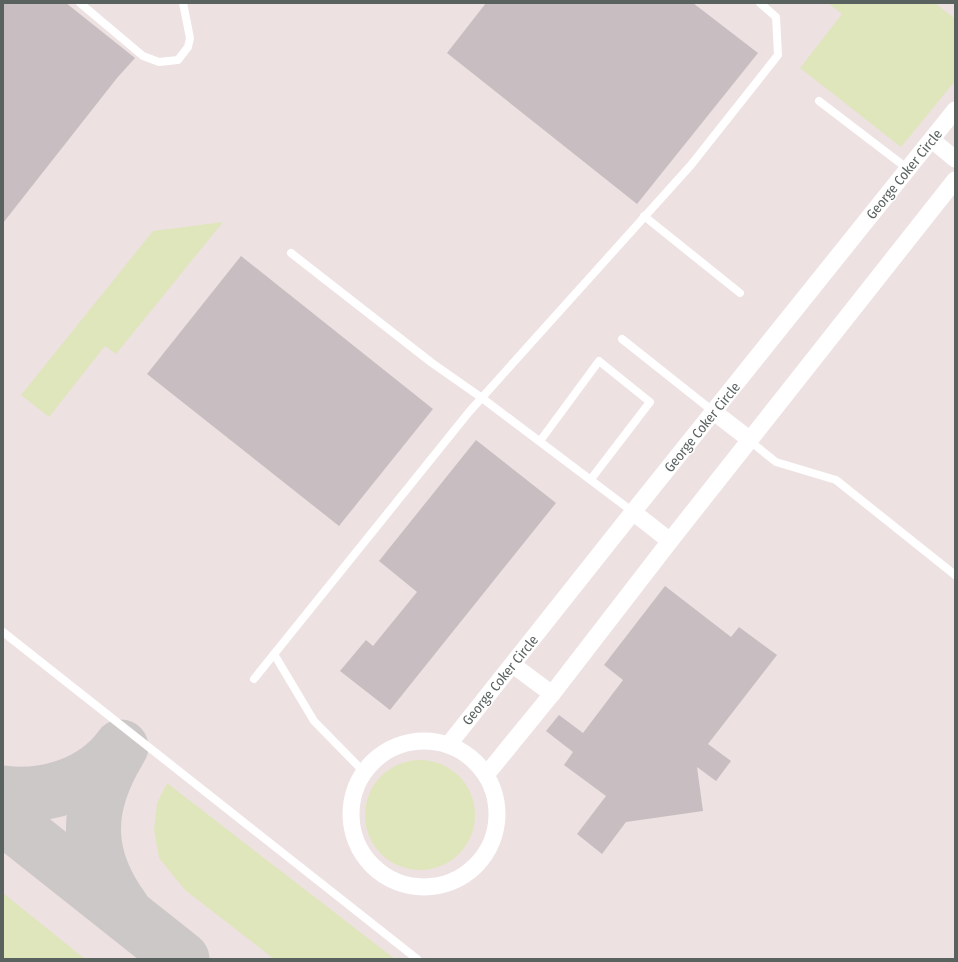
<svg xmlns="http://www.w3.org/2000/svg" width="958" height="962" font-family="'Fira Sans Condensed',sans-serif">
<style>
.green{fill:#e0e6bc}
.lines{fill:none;stroke-linecap:round;stroke-linejoin:round}
.taxiway{stroke:#cdc8c8;stroke-width:55}
.building{fill:#c8bdc0}
.service{stroke:#fff;stroke-width:8}
.minor{stroke:#fff;stroke-width:17}
.labels{text-anchor:middle;stroke-width:3;stroke-linejoin:round;paint-order:stroke}
.street-label{font-size:14px;fill:#5a6260;stroke:#fff}
</style>
<rect width="100%" height="100%" fill="#ede1e2"/>
<g class="green">
<polygon points="828,3 935,3 955,19 955,81 901,147 800,68 842,14"/>
<polygon points="223,222 116,354 105,346 49,417 21,395 153,231"/>
<circle cx="420" cy="815" r="55"/>
<polygon points="167,783 395,959 274,959 185,890 159,858 154,830 157,803"/>
<polygon points="3,893 85,959 3,959"/>
</g>
<g class="lines">
<g class="taxiway">
<path d="M118 752C85 807 84 856 123 909"/>
<path d="M3 793C46 799 95 783 121 747"/>
<polyline points="3,817 182,959"/>
</g>
</g>
<g class="building">
<polygon points="3,3 66,3 135,58 117,78 3,223"/>
<polygon points="486,3 693,3 758,53 637,204 447,53"/>
<polygon points="241,256 433,409 339,526 147,374"/>
<polygon points="476,440 556,503 390,710 340,671 366,640 373,646 417,592 379,561"/>
<polygon points="665,586 731,637 739,627 777,655 708,744 731,761 716,781 697,767 703,811 626,822 602,854 577,834 606,796 564,765 573,752 546,731 559,715 583,733 623,680 604,665"/>
</g>
<g class="lines">
<g class="service">
<polyline points="80,3 143,56 159,62 178,60 188,47 190,38 183,3"/>
<polyline points="819,101 908,169"/>
<polyline points="644,216 740,293"/>
<polyline points="291,253 432,363 482,398 633,512"/>
<polyline points="622,339 714,412"/>
<polyline points="540,441 599,361 650,402 591,479"/>
<polyline points="756,446 776,462 836,480 955,575"/>
<polyline points="3,632 417,959"/>
<polyline points="274,654 314,721 365,773"/>
<polyline points="254,679 469,412 691,165 778,55 776,17 760,3"/>
</g>
<g class="minor">
<polyline points="932,140 955,159"/>
<polyline points="714,412 749,439"/>
<polyline points="633,512 670,541"/>
<polyline points="513,665 552,694"/>
<circle cx="424" cy="814" r="73"/>
<polyline points="449,744 633,512 955,110"/>
<polyline points="486,775 552,694 670,541 955,180"/>
</g>
</g>
<g class="labels">
<g class="street-label">
<text transform="translate(904 174) rotate(-51)" y="5">George Coker Circle</text>
<text transform="translate(702 427) rotate(-51)" y="5">George Coker Circle</text>
<text transform="translate(500 680) rotate(-51)" y="5">George Coker Circle</text>
</g>
</g>
<rect width="958" height="962" fill="none" stroke="#5a6260" stroke-width="8"/>
</svg>
